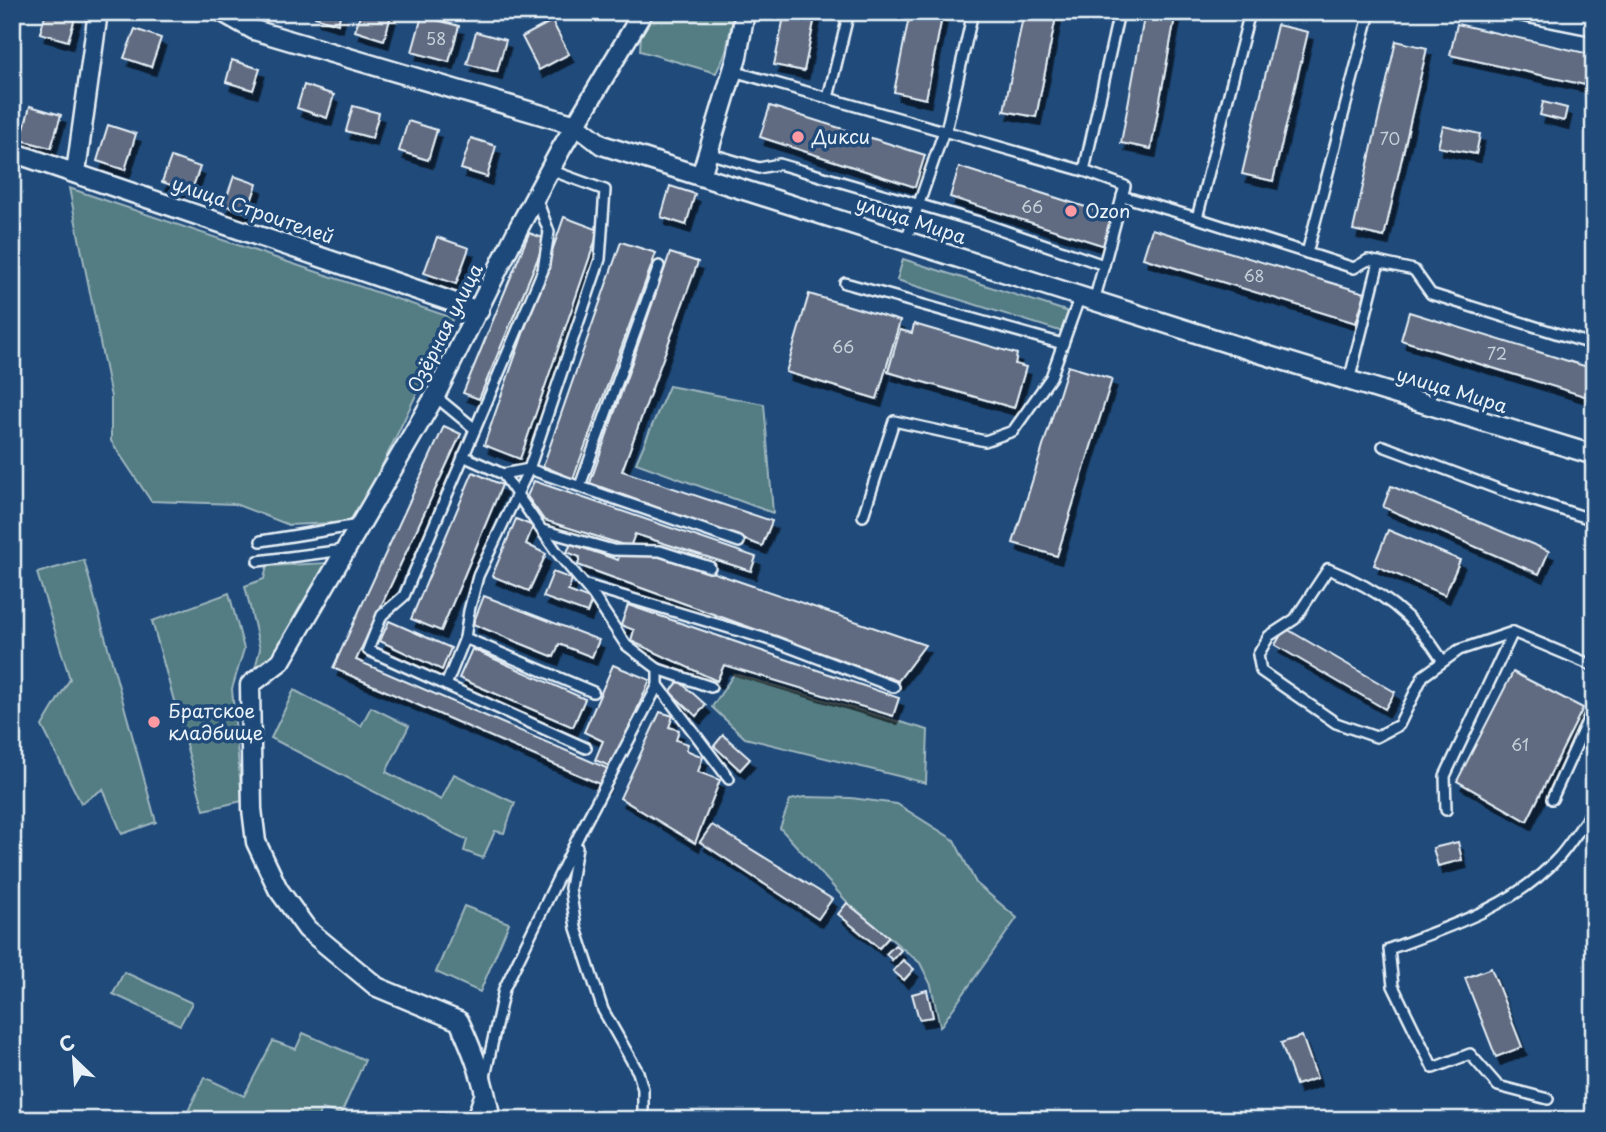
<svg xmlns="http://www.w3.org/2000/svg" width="1606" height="1132" font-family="'Playpen Sans',sans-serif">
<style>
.green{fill:#537c83;stroke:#9eb6be;stroke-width:2}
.building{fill:#606b80;stroke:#e8f1f8;stroke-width:2;filter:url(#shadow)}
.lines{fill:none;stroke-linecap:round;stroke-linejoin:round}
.service-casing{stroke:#e8f1f8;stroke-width:14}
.minor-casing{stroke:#e8f1f8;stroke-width:23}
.service{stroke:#1f4a7a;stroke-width:9}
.minor{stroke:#1f4a7a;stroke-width:18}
.poi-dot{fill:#ff9aa2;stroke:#1f4a7a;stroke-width:2.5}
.labels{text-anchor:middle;stroke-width:7;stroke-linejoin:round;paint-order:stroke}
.number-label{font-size:16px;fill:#c6d0da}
.poi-label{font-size:19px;fill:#e8f1f8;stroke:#1f4a7a;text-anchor:start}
.street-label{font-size:19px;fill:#e8f1f8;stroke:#1f4a7a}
</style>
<defs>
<filter id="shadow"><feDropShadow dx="4.5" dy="8" stdDeviation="0" flood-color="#0009"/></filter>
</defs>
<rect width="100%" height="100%" fill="#1f4a7a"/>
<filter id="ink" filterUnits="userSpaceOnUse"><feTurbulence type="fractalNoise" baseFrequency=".0143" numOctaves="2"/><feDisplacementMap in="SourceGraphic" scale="14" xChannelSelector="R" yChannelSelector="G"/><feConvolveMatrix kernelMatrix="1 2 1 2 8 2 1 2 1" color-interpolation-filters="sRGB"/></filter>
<g filter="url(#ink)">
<g class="green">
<polygon points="655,12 734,12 726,52 716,73 640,51 641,34"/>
<polygon points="69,188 453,318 355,522 289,525 235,504 151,501 111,441 111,397"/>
<polygon points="903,259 1072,313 1066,333 897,280"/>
<polygon points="669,386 764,404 773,513 636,463"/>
<polygon points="84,560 156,822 122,834 103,789 81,803 42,726 70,679 37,573"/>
<polygon points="327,563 284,640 252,680 260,649 245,586 264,579 267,566"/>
<polygon points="229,593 244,649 232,689 242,801 204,810 152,621"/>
<polygon points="734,674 928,730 926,783 745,738 712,707"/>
<polygon points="294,690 361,726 371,707 409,726 386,772 441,800 454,774 515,803 504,833 495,831 483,858 464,851 467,840 271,738"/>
<polygon points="804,797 851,798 897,804 954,840 976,883 1017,918 940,1027 931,985 920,963 848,903 780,828 790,800"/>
<polygon points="464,906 509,923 480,992 436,972"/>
<polygon points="124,972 192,1003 180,1025 113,994"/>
<polygon points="303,1033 365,1060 341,1114 322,1109 316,1120 184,1120 204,1077 244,1096 273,1041 296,1049"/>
</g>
<g class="building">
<polygon points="46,12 76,15 68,41 40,33"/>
<polygon points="316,12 341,12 338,24 315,17"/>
<polygon points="361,12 392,12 384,40 355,31"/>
<polygon points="785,12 816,12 804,71 774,65"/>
<polygon points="910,12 943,12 926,99 894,92"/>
<polygon points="1024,12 1057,12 1036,117 1004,111"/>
<polygon points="1145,12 1176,12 1151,149 1121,143"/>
<polygon points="422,16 459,26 449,62 412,52"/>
<polygon points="552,21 569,54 539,70 522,37"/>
<polygon points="1457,24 1594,55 1594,87 1450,55"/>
<polygon points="1277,25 1308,32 1273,181 1242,174"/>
<polygon points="135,29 161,38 151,67 124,58"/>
<polygon points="476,32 506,40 497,72 467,64"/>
<polygon points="1396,41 1427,48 1384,237 1353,230"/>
<polygon points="232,60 260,69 253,90 226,82"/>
<polygon points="304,85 334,95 327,118 297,108"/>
<polygon points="1543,102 1567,108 1564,121 1540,115"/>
<polygon points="30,106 61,115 51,148 21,140"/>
<polygon points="353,106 379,113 372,138 346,131"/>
<polygon points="770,106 925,155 915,187 760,137"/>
<polygon points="408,121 437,130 428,160 399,151"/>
<polygon points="108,125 136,134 125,170 97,161"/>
<polygon points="1443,126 1480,134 1476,154 1438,147"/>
<polygon points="471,138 496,146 487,177 461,169"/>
<polygon points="171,157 200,167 191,192 162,182"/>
<polygon points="959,167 1114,216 1105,246 950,197"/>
<polygon points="234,176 257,184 247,213 224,205"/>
<polygon points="670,186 695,194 686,225 661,217"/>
<polygon points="564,217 599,230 520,459 484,445"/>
<polygon points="1152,229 1365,293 1356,323 1143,258"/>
<polygon points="529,233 546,239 479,399 463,393"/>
<polygon points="437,237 469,248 456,284 424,273"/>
<polygon points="621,242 656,253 573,479 543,466"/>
<polygon points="670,253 698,262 622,471 772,521 762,546 590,483"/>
<polygon points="809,294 900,321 877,399 786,372"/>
<polygon points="1409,312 1594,369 1594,399 1401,340"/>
<polygon points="914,324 1017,354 1015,364 1026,367 1014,408 888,372 900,330 912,333"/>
<polygon points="1068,366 1112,379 1057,556 1013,543"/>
<polygon points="444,426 461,434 356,660 611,770 604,786 333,668"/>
<polygon points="473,472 502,485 441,631 411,619"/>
<polygon points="534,481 756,557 751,571 635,534 630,547 544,520 527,496"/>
<polygon points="1391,486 1549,551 1539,574 1383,507"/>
<polygon points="516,519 533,526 526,544 546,554 529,591 492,576"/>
<polygon points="1388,530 1460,560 1445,595 1374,565"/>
<polygon points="571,544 618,560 620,553 659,554 925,645 898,681 578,565 580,557 567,552"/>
<polygon points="553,572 572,579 568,591 592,600 587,613 543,597"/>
<polygon points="484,596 599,640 592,657 559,644 554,657 473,624"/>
<polygon points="628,605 899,698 893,716 724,665 717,681 631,641 634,630 621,625"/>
<polygon points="389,621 451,648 442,670 380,641"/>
<polygon points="1285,628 1395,692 1385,709 1275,645"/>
<polygon points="472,649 585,699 573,727 459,678"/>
<polygon points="613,665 650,680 612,767 595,760 603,741 584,732"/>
<polygon points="1513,672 1583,708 1527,821 1457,781"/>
<polygon points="679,681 706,705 696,716 670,692"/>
<polygon points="660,712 673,716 669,727 679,730 676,740 688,744 686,750 703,757 698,772 720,780 695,843 620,798"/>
<polygon points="723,735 750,759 740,770 714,746"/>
<polygon points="712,825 832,899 818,919 700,842"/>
<polygon points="1458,842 1462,860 1438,866 1433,848"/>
<polygon points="847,903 889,937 879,948 838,914"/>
<polygon points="895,945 901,950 892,960 886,954"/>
<polygon points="903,960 914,969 904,980 893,971"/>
<polygon points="1491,968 1522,1047 1496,1057 1465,978"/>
<polygon points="927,990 933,1017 919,1019 912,994"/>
<polygon points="1302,1036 1317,1078 1296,1085 1281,1043"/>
</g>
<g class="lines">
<defs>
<g id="service">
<polyline points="733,71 1084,171 1125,186 1104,265"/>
<polyline points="828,98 849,12"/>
<polyline points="946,131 973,12"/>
<polyline points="708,153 759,168 779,164 979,222 1104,265 1094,301"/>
<polyline points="1084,171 1119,12"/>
<polyline points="1122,196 1197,218 1250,12"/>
<polyline points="536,197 549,232 543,270 404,596 382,615 368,650 586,748"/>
<polyline points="1197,218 1307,253 1370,12"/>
<polyline points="906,241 944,131"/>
<polyline points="1307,253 1354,268 1368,260 1414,270 1431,294 1594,345"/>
<polyline points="845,283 1063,344"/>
<polyline points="1349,381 1379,262"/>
<polyline points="435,396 475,429"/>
<polyline points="1383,446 1503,491 1594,520"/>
<polyline points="463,456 503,474 529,469 739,542"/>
<polyline points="580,486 659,266"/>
<polyline points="863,516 894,421 985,441 1013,431 1051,377 1080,296"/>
<polyline points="542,530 613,550 660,551 710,567"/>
<polyline points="261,541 359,525"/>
<polyline points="258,561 344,550"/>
<polyline points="586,585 776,642 894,687"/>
<polyline points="465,638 593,692"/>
<path d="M1443 661C1414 615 1379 589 1328 569L1295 619 1269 636 1258 655 1261 671 1336 723 1376 737 1399 725 1423 676 1459 650 1513 632"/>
<polyline points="658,669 711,687"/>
<polyline points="446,685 465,638 469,611 478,576 529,469 600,259 605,190 550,170"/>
<polyline points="658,685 729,779"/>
<polyline points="1552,799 1594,706"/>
<polyline points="1446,810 1445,776 1513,632 1594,666"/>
<polyline points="577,847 570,888 576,928 603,1010 638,1072 643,1089 643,1112 640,1120"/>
<polyline points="485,1077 504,989 579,835 658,685 658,669 626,645 593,595 556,551 503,474"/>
<path d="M1548 1099 1498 1086 1470 1054 1433 1068 1393 986 1389 949C1449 927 1515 906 1559 857 1572 842 1583 824 1594 808"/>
<polyline points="471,1120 481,1091"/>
</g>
<g id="minor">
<polyline points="222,12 254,30 576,125 602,145 1259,353 1594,455"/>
<polyline points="1524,12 1594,26"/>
<polyline points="12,152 479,311"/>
<polyline points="76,172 98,12"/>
<polyline points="701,176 737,57 745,12"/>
<path d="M491 1120C484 1083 475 1055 459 1021L377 987 307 929 278 889 256 842 252 809 250 685 281 661 435 396 519 227 561 149 643 12"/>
</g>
</defs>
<use href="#service" class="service-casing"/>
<use href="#minor" class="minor-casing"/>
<use href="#service" class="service"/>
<use href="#minor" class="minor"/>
</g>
</g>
<g class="poi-dot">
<circle cx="798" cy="137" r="7"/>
<circle cx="1071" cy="211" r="7"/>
<circle cx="154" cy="722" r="7"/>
</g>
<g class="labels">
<g class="number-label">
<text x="436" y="45">58</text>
<text x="1390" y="145">70</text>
<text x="1032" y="213">66</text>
<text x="1254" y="282">68</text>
<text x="843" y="353">66</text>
<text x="1497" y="360">72</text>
<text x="1520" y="751">61</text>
</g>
<g class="poi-label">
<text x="812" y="144">Дикси</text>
<text x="1085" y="218">Ozon</text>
<text x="168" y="718">Братское<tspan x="168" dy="22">кладбище</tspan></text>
</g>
<g class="street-label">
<text transform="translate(253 210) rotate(19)" y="7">улица Строителей</text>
<text transform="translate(911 220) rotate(18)" y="7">улица Мира</text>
<text transform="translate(445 328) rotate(-63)" y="7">Озёрная улица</text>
<text transform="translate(1452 390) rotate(17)" y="7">улица Мира</text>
</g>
</g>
<rect width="1606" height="1132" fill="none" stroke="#1f4a7a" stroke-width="42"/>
<rect x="21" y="21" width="1564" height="1090" fill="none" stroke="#e8f1f8" stroke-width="2.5" filter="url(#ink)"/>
<g transform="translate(74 1059) rotate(335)" stroke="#1f4a7a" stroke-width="5" paint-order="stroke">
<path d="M0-5L12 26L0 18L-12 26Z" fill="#e8f1f8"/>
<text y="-10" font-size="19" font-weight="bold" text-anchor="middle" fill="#e8f1f8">С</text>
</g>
</svg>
